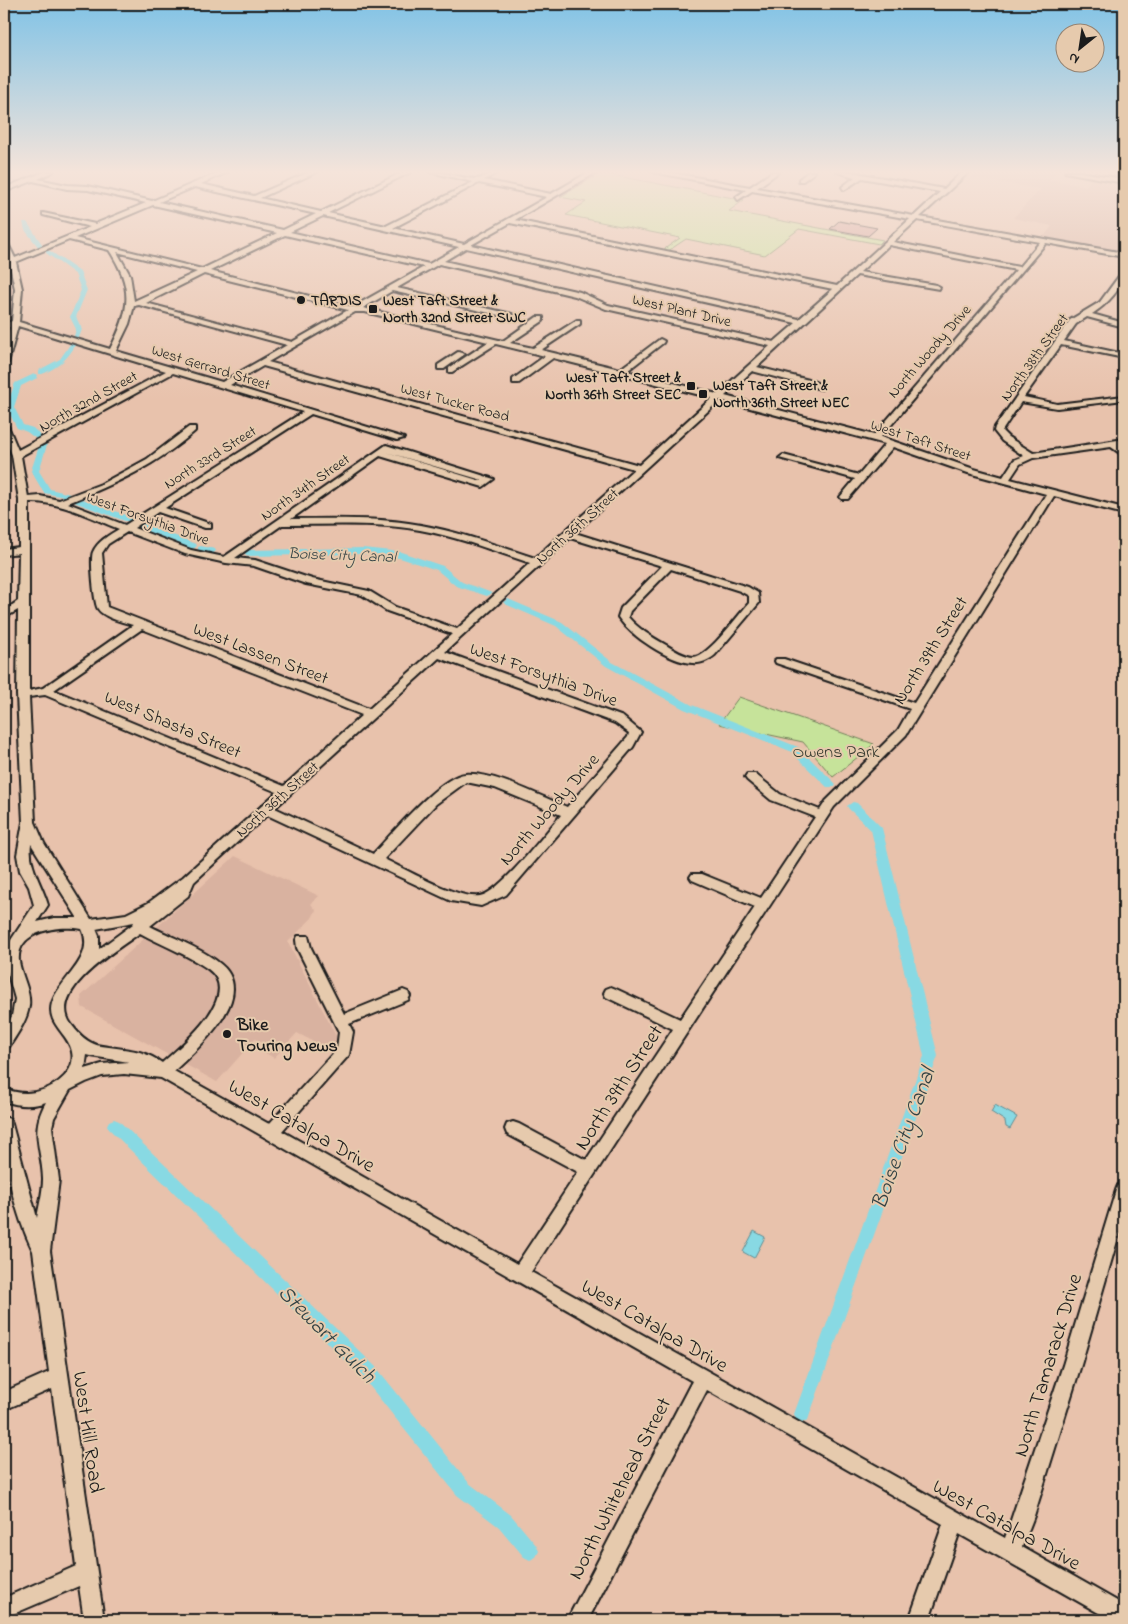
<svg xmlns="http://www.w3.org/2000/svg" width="1128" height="1624" font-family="'Indie Flower',sans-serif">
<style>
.built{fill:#d9b2a0}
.green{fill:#c6e39a;stroke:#71805b}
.water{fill:#88d9e3;stroke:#5d8d93}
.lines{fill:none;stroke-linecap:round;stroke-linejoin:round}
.canal{fill:#88d9e3;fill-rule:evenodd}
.building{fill:#d29f97;stroke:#1c1c1c}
.minor-casing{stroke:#1c1c1c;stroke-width:4}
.minor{fill:#e6caad;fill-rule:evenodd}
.poi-dot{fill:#1c1c1c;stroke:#e6caad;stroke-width:2}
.labels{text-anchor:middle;stroke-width:4;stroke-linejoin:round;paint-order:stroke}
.far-poi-label{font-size:15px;font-weight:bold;fill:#1c1c1c;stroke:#e6caad;text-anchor:start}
.far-street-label{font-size:15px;fill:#1c1c1c;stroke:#e6caad}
.far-water-label{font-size:16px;font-style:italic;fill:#324244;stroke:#e6caad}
.street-label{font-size:18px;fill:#1c1c1c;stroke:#e6caad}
.park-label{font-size:18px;fill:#363a2f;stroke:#e6caad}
.poi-label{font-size:18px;font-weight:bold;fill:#1c1c1c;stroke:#e6caad;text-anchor:start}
.near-street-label{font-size:21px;fill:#1c1c1c;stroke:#e6caad}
.near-water-label{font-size:22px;font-style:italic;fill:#324244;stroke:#e6caad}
</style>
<rect width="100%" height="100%" fill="#e8c2ac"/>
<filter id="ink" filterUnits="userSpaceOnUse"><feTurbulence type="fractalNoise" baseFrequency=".02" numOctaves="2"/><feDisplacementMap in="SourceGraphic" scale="10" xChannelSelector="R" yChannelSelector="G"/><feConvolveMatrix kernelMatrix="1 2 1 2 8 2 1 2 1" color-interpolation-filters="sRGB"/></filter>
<g filter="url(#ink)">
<g class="built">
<polygon points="979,172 1056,172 1050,180 1086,186 1091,178 1124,183 1124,252 1043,238 1052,226 1013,218 1041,189 972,178"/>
<polygon points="235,856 319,896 311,904 316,910 312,918 288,942 337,1038 332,1051 297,1033 274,1058 262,1051 267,1045 255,1039 217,1082 82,1007 81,996"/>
</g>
<g class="green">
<polygon points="601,173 744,200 729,211 883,240 879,244 799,229 765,255 686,239 668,251 663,250 680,238 566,215 586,202 560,197"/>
<polygon points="739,697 874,744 833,777 803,742 719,724"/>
</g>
<g class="water">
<polygon points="995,1105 1017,1117 1010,1129 1006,1127 1005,1121 991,1112"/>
<polygon points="754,1231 765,1237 754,1258 743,1252"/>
</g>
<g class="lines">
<g class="canal">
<polygon points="4,179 7,181 9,188 4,187"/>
<polygon points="23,222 27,222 42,244 43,248 39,248 25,230"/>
<path d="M46 251H50L80 272 87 290 76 317 82 329C76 349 64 366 42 374H39V370L60 359 73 340 76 329 70 317 81 290 75 274 46 253Z"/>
<polygon points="34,374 37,374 37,378 21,386 14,407 23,425 33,428 42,437 43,439 39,441 27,432 17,428 6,407 15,383"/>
<polygon points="40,443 47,445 39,471 50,489 70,494 70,498 44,493 31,471"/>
<polygon points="77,497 131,517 132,519 131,521 125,521 74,502 74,498"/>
<polygon points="142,523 196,544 197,546 193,549 190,548 139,528 138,526"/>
<polygon points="201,546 215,549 216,551 212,554 198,551 198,547"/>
<polygon points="363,548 401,552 443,566 462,582 492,593 487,596 456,586 437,570 400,558 363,554 248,556 244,553 248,550"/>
<polygon points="508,599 562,622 612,662 692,705 798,747 836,784 835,787 827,787 790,751 684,709 606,666 556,626 505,604 503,602"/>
<polygon points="853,802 857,803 882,828 938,1056 810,1414 808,1420 802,1422 796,1420 794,1414 924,1056 871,830 849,809 847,806"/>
<polygon points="114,1119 119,1121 376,1367 469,1483 511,1515 536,1545 539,1551 536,1557 530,1560 524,1557 499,1527 457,1495 364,1379 109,1129 107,1125 109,1121"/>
</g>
</g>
<polygon class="building" points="839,221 877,228 868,236 830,229"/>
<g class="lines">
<defs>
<g id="minor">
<path d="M44 172H53L38 179 67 185 88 186 152 201 220 172H228L201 184 254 196 309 172H317L260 198 321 212 403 172H411L328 213 386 226 473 182 430 172C446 172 460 178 476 179 483 179 490 172 499 172L484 180 551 194 589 172H597L515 220 837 286 910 219 752 191 738 200 736 197 746 190 653 172H667L750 187 772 172H779L757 188 914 216 940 192 862 178 844 190 842 187 855 177 837 172H851L944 189 962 172H969L920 217 1124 253V257L1046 243 881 437 974 469 1003 477 1014 460 1024 456 1002 441 994 431 995 427 1070 320 1100 302 1122 272 1124 271C1124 288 1106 305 1092 314L1124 323V327L1087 317 1076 324 1064 341 1124 354V358L1061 345 1024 397 1057 404 1124 396V400L1057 408 1021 402 1002 431 1008 437 1033 453 1124 439V445H1120L1124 449V456L1111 447 1033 458 1020 464 1010 479 1124 508V514L1054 496 906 735 834 807 531 1272 1005 1538 1063 1365 1116 1190 1118 1185 1124 1183V1217L1081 1365 1034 1516 1022 1547 1124 1605V1620H1111L959 1534 929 1620H909L943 1524 707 1390 588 1620H567L692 1381 161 1078 124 1074 102 1076 86 1082 70 1090 54 1118 52 1127 59 1180 50 1251 104 1620H84L79 1586 4 1618V1598L76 1566 52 1389 4 1410V1392L49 1372 33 1251C15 1214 1 1158 4 1117L10 1119 12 1124 37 1218C39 1206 43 1192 43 1179 42 1148 29 1132 46 1102 31 1107 19 1106 4 1101V1089C11 1091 18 1093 26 1093 47 1093 77 1076 72 1052 69 1034 46 1024 52 1003 60 977 96 959 82 929 60 925 16 930 19 961 21 976 31 990 29 1006 27 1021 17 1034 9 1047L4 1049V1030L12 1016 15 999 6 967 5 954 11 940 34 905 29 887 20 871 17 855 23 822 17 695 18 610 4 618V611L18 601 19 553 4 555V549L19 547V500L12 455 4 436V424L8 426 18 450 166 371 18 326 8 363 4 365V350L10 327 4 328V324L12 321 15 289 10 265 4 267V263L9 260 4 249V240L7 242 15 258 90 227 43 215V213L95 224 146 203 88 190 67 189 33 181 4 192V188ZM479 183 547 197 464 244 393 228ZM195 187 316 214 283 230 159 202ZM153 205 277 233 202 269 75 238ZM323 216 459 247 429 264 290 232ZM917 220 1040 242 1019 267 893 242ZM510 223 833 289 799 319 471 245ZM285 235 424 267 353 307 210 271ZM69 240 109 250C134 288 130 311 110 349L19 322 22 289 16 262ZM889 245 1016 270 874 435 725 396 752 371 821 389V385L813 381 757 367 857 275 939 289 940 287 936 285 860 272ZM466 248 796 323 774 342 608 305 580 292 444 261ZM117 252 197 272 134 301 130 275ZM439 264 575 296 606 309 770 346 717 394 627 371 663 343 664 341 660 339 620 369 541 350 580 324V320H577L533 348 510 343 543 321V317H537L503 341 363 308 392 291 512 318V314L397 288ZM204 274 348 310 292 342 146 303ZM139 305 287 345 222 382 116 351 129 324 134 306ZM355 312H365L488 342 449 368V372H452L496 344 545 356 513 379V383H519L553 358 712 398 639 465 268 362ZM263 366 634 469 535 558C498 546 460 532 421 525 378 517 334 519 291 519L380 456 483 487 494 479 386 445 224 557 191 550 134 528 158 512 205 528H211V524L165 508 311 414 397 440 404 438 230 385ZM173 373 303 412 125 525 68 503C115 484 157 465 195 431V427H189L147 459 101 484 59 500 40 496 28 497 21 456ZM720 400 885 444 859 475 783 455 779 458 855 479 840 497 842 499H848L893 447 968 473 1046 494 914 703 784 659H776L775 661 776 663 910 709 898 730 826 801 820 810 780 794 755 774H747L745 777 747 780 771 800 815 817 761 898 702 874H692L690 877 692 880 755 907 680 1019 616 989 611 987 606 989 604 993 606 997 673 1029 586 1160 519 1124 513 1122 507 1124 505 1129 507 1134 578 1172 517 1264 282 1131 349 1055 353 1032 349 1024 408 1000 410 996 408 992 403 990 398 992 344 1014 311 948 308 936H298L296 940 297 948 339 1032 337 1049 269 1124 174 1071C197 1049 262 994 218 962 202 949 170 936 150 926L188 896 194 882 267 815 451 901 481 906 506 895 633 747 641 732 623 717 445 652 570 538 662 566 621 608 618 617C631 636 669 662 693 663 701 664 709 660 715 655L759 603 758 593 748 587 575 533ZM386 452 482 480 481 481ZM29 502C60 501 91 518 119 529 109 535 98 541 93 552 90 557 94 604 98 609 104 618 123 622 133 625L43 688 29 691ZM282 525C328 525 375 522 420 530 458 537 494 551 530 563L457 629 395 607 369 591 312 579 255 560 235 558ZM127 532 185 554 226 563 254 566 306 584 362 595 387 611 452 634 369 709 107 607 102 553 108 544ZM671 569 740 591 749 596V603C739 614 709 656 694 657 685 657 674 650 666 645 652 637 638 629 628 617L630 611ZM142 629 362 715 284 786 54 690ZM439 658 615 723 629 733 628 737 567 807C542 797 492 771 465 774 440 776 391 835 373 854L275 808ZM45 695 277 792 183 877 148 903 126 914 91 919 44 843 35 822 29 697ZM466 782 495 788 561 815C545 833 501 892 480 896 459 900 405 869 384 859L436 804ZM31 844 77 917V918H54L37 922 48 905C42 884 28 866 31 844ZM134 922 133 924 99 949V936L96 929ZM140 933C162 945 188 955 208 969 244 995 181 1046 162 1063 144 1050 130 1050 109 1047 104 1046 98 1046 94 1044 84 1040 77 1032 71 1024 47 991 118 949 140 933ZM87 1055 91 1056 129 1062 102 1064 85 1069Z"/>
<polygon points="808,172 815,172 803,181 799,181 799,179"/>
<polygon points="1065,172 1080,172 1124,179 1124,183"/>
<polygon points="458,352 465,354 444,369 438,369 438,365"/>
</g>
</defs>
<use href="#minor" class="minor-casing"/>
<use href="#minor" class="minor"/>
</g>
</g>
<linearGradient id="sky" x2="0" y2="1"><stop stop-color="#81c3e6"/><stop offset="0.43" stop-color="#f5e4da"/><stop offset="1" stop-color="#f5e4da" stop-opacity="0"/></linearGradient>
<rect width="1128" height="400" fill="url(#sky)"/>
<g class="poi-dot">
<circle cx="301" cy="300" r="5"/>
<rect x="368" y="304" width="10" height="10" rx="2.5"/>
<rect x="686" y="381" width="10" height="10" rx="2.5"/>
<rect x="698" y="389" width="10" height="10" rx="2.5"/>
<circle cx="227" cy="1034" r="5"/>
</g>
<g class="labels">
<g class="far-poi-label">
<text x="311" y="305">TARDIS</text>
<text x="383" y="305">West Taft Street &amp;<tspan x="383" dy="17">North 32nd Street SWC</tspan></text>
<text x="681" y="382" text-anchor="end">West Taft Street &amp;<tspan x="681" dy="17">North 36th Street SEC</tspan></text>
<text x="713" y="390">West Taft Street &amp;<tspan x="713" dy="17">North 36th Street NEC</tspan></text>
</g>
<g class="far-street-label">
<text transform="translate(682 310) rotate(13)" y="5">West Plant Drive</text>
<text transform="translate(929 351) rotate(-49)" y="5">North Woody Drive</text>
<text transform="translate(1034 357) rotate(-54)" y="5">North 38th Street</text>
<text transform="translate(211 367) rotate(17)" y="5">West Gerrard Street</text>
<text transform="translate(88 401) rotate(-29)" y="5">North 32nd Street</text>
<text transform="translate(455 402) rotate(15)" y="5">West Tucker Road</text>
<text transform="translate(921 440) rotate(18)" y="5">West Taft Street</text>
<text transform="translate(210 457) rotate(-32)" y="5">North 33rd Street</text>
<text transform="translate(305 487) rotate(-35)" y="5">North 34th Street</text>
<text transform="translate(148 518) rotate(20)" y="5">West Forsythia Drive</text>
<text transform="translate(577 526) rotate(-42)" y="5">North 36th Street</text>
<text transform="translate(277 799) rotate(-42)" y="5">North 36th Street</text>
</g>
<g class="far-water-label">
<text transform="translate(342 554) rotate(2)" y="6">Boise City Canal</text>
</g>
<g class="street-label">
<text transform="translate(930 650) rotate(-58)" y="6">North 39th Street</text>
<text transform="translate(261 653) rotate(21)" y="6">West Lassen Street</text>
<text transform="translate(544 674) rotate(20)" y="6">West Forsythia Drive</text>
<text transform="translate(173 724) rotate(23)" y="6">West Shasta Street</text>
<text transform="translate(549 809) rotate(-49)" y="6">North Woody Drive</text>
</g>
<g class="park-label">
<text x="836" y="757">Owens Park</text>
</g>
<g class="poi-label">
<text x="237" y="1030">Bike<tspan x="237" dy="21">Touring News</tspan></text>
</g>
<g class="near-street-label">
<text transform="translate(618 1087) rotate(-57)" y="7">North 39th Street</text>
<text transform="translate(302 1125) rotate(30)" y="7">West Catalpa Drive</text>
<text transform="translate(655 1325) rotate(30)" y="7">West Catalpa Drive</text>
<text transform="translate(1047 1365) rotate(-73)" y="7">North Tamarack Drive</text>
<text transform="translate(89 1432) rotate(82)" y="7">West Hill Road</text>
<text transform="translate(619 1488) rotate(-63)" y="7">North Whitehead Street</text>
<text transform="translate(1007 1524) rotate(29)" y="7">West Catalpa Drive</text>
</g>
<g class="near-water-label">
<text transform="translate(902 1138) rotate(-70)" y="8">Boise City Canal</text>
<text transform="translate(328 1333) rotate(45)" y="8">Stewart Gulch</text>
</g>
</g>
<rect width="1128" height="1624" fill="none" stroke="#e6caad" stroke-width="20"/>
<rect x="10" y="10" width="1108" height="1604" fill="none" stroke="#1c1c1c" stroke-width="2" filter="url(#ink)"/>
<g transform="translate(1080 48) rotate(210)"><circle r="24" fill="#e6caad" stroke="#958473"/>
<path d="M0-4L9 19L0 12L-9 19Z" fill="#1c1c1c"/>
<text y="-8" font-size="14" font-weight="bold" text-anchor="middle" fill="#1c1c1c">N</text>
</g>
</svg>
